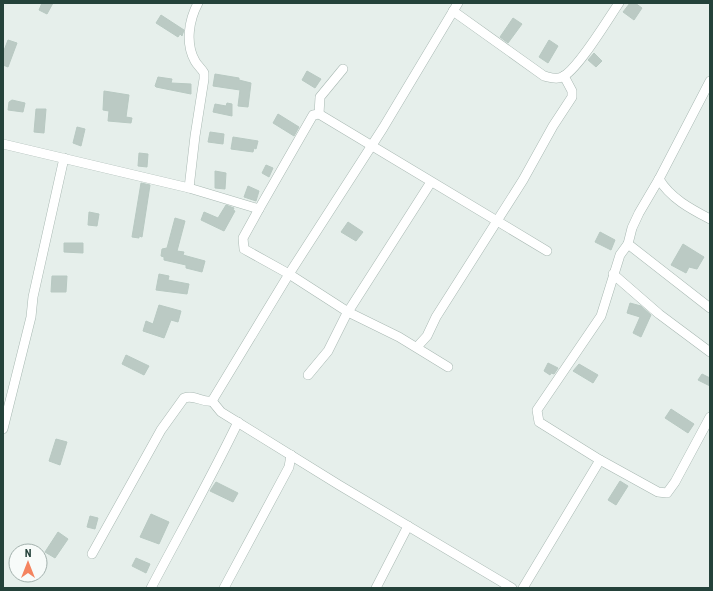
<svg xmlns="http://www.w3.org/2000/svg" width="713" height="591" font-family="'Roboto Condensed',sans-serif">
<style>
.building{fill:#bbcac4;stroke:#b8c9c2}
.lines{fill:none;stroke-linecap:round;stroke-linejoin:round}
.minor-casing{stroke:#a8b8b2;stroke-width:10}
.minor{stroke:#fff;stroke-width:9}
</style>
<rect width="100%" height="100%" fill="#e6efeb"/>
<g class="building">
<polygon points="42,3 53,3 47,14 39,10"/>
<polygon points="630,3 635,3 642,8 634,20 623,12"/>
<polygon points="161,15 184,30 182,36 180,34 178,37 156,23"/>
<polygon points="513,18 522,24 508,43 500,37"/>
<polygon points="8,40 17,43 8,67 3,65 3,53"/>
<polygon points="549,40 558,46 548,63 539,57"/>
<polygon points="594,53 602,61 596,67 588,60"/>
<polygon points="307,71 321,79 315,88 302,80"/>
<polygon points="215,74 239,78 239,80 251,83 248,107 238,106 240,90 213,86"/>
<polygon points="158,77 172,79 171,83 191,84 191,94 156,87 155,86"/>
<polygon points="104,91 129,95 126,117 132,118 131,123 108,121 109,111 103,110"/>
<polygon points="12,100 25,103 23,112 8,110 9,102"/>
<polygon points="227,103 232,104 232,116 213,112 215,104 226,106"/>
<polygon points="36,109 46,109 44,133 34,132"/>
<polygon points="278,114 299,127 294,136 273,123"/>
<polygon points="77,127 85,129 81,146 73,143"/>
<polygon points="210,132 224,134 223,144 208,142"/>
<polygon points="233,137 258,141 256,149 254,148 253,152 231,149"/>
<polygon points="139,153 148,154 147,167 138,166"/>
<polygon points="266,165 273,168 269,177 262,173"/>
<polygon points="215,171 226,173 225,189 215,188"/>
<polygon points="141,183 150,185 142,237 139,236 139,238 132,237"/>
<polygon points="248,186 259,191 256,201 244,197"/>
<polygon points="226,205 234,208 233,210 235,211 224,231 201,220 204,212 218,218"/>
<polygon points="89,212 99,214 97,226 88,225"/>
<polygon points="175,218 185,221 177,251 184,252 183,255 205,261 202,272 186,268 186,265 164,260 164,257 161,256 162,249 167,248"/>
<polygon points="348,222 363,232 356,241 341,232"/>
<polygon points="600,232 615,240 611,250 595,242"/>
<polygon points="64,243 83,243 83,253 64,252"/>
<polygon points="683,244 704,257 697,269 689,267 686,273 671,265"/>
<polygon points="159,274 169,276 168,280 189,284 187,294 156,290"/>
<polygon points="52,276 67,276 66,292 51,292"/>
<polygon points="630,303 641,306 651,315 641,337 633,333 640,317 627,313"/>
<polygon points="159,305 181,311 178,322 171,320 164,338 143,331 146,321 153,324"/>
<polygon points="126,355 149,366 144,375 122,364"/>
<polygon points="548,363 558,368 554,374 551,373 550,375 544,371"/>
<polygon points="579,364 598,375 593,383 573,371"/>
<polygon points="702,374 710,378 710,386 698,380"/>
<polygon points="671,409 694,424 688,433 665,418"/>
<polygon points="56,439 67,442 60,465 49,461"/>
<polygon points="620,481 628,486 616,505 608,500"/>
<polygon points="216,482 238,493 233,502 210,491"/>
<polygon points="151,514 169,522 159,544 140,537"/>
<polygon points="90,516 98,518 95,529 87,527"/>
<polygon points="58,532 68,539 55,558 45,552"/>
<polygon points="136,558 150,564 146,573 132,566"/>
</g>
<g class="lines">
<defs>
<g id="minor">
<path d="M453 11 544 76C549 77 556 80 562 77 577 71 608 19 619 3"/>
<polyline points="319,114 320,97 343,69"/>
<polyline points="3,144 189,188 259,209 243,238 244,249 289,274 348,312 399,337 448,367"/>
<path d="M659 179C670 198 691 209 710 219"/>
<path d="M189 188 195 136 204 79V73C202 69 197 65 195 61 185 43 189 20 198 3"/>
<polyline points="259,209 313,115 319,114 547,251"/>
<polyline points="628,244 710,308"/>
<polyline points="613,274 659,314 710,352"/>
<polyline points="417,347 427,336 436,317 523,180 553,126 572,97 572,91 564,76"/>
<polyline points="308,375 328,351 346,315 431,182"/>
<polyline points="212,401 289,274 383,128 458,3"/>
<polyline points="212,401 221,412 339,485 512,588"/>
<polyline points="3,429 31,317 33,297 64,158"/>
<polyline points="600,460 658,492 667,493 675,482 710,417"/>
<path d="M92 554 161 430 184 398C195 394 202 403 212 401"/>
<path d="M151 588C180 533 211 478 238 422"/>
<polyline points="224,588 289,467 291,455"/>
<polyline points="376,588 408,526"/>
<polyline points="523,588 600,460 539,422 537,410 601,316 620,255 628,244 632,228 639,213 659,179 710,81"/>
</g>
</defs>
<use href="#minor" class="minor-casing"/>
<use href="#minor" class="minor"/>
</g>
<rect width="713" height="591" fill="none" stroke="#24423a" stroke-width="8"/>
<g transform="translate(28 563)"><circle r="19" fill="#f7fbf9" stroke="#a3b1ad"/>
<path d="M0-3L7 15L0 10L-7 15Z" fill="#f4845f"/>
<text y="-6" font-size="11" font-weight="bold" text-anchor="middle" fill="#24423a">N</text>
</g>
</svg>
